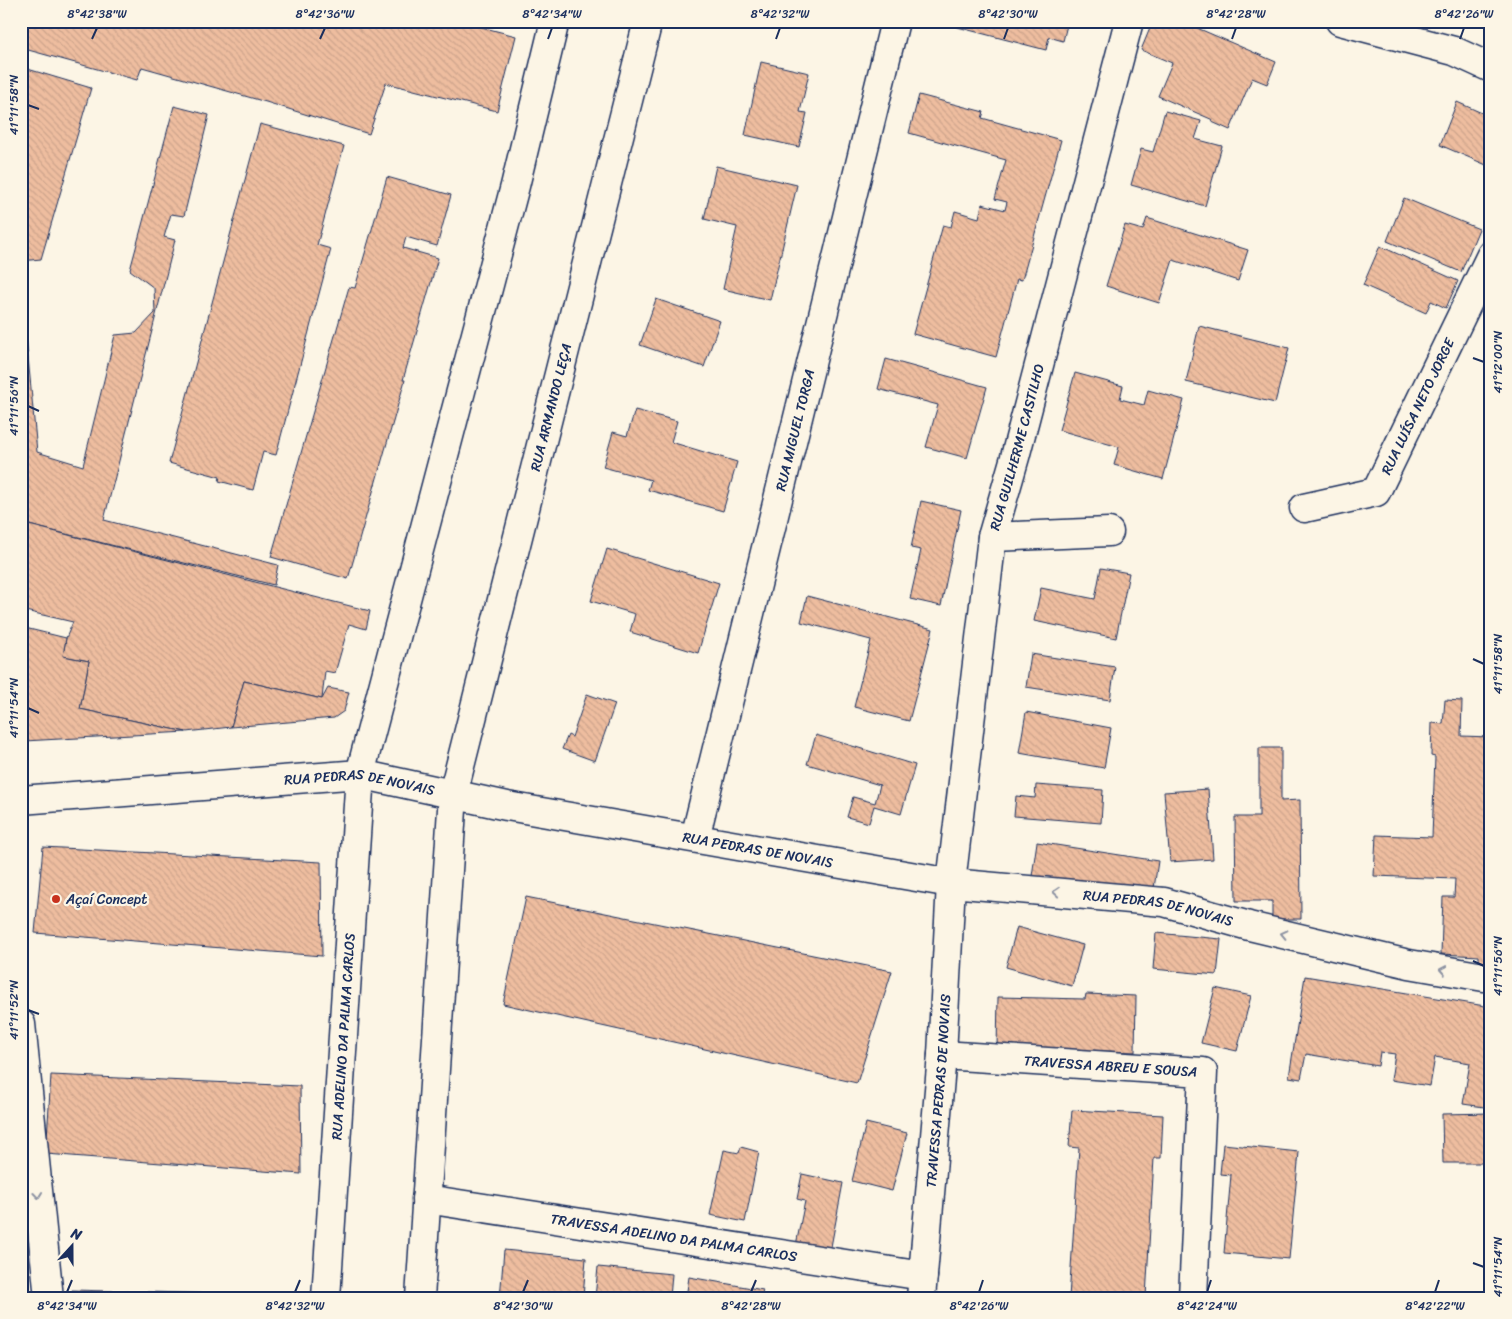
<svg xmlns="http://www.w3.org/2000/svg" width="1512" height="1319" font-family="Sriracha,sans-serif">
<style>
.building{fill:url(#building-back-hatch);stroke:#1b2f5e}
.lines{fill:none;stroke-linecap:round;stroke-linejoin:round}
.street-casing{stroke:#1b2f5e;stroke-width:31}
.street{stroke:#fcf5e5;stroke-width:28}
.oneway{stroke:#8c92a2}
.ticks{fill:none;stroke:#1b2f5e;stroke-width:2}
.poi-dot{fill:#c8321e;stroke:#fcf5e5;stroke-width:2}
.labels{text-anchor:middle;stroke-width:4.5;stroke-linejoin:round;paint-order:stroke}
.street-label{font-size:14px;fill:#1b2f5e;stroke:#fcf5e5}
.poi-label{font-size:14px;fill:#1b2f5e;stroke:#fcf5e5;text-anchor:start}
.neatline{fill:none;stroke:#1b2f5e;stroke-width:2}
.ticks-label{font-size:12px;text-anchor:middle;fill:#1b2f5e}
</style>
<defs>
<pattern id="building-back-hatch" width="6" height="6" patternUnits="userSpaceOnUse" patternTransform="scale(1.25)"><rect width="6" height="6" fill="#eebd9f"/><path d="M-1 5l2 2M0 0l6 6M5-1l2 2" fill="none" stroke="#cca38b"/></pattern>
</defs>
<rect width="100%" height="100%" fill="#fcf5e5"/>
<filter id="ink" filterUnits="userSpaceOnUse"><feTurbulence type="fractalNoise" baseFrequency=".02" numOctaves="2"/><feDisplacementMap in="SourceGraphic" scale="10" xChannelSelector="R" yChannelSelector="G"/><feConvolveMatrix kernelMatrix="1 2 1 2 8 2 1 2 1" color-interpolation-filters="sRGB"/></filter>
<g filter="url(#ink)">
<g class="building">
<polygon points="21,21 382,21 389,23 390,21 458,21 516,36 497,111 386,83 369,134 266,102 142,67 137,80 21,48"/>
<polygon points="1068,21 1063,41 1049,37 1046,50 938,22"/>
<polygon points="1153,21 1181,21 1276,62 1267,84 1252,78 1230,130 1212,122 1213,120 1158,96 1172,63 1141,50"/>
<polygon points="761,62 809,73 800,112 807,113 799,147 745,135"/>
<polygon points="21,67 91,88 41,259 21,261"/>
<polygon points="919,95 984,112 982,118 1061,140 1022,280 1017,279 996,357 913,334 943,225 951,227 955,211 979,218 982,204 1005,210 1007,202 995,199 1006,160 909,133"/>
<polygon points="1457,102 1491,117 1491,167 1440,145"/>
<polygon points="174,106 209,115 184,216 171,214 164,237 175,240 104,520 278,565 274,585 21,523 21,313 24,314 37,452 83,466 115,335 136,333 155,313 154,288 130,270"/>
<polygon points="1165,111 1201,121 1195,139 1222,146 1205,206 1131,185 1141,149 1153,152"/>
<polygon points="260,124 344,146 317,245 331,249 276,455 263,452 253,490 219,481 220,477 169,463"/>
<polygon points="716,166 797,185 770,300 723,289 737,227 704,219"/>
<polygon points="387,177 451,195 437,246 406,237 403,248 438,258 403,380 405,380 348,579 271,557 349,287 355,288"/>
<polygon points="1404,198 1479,229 1461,272 1387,241"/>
<polygon points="1147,218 1248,250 1238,281 1173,260 1159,303 1106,286 1125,225 1143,230"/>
<polygon points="1380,246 1458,281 1446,308 1431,301 1426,313 1363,285"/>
<polygon points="656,299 720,321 704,367 640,345"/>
<polygon points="1199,326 1289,348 1275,403 1186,382"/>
<polygon points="886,359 987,387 967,458 926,447 938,405 878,389"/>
<polygon points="1075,373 1123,386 1120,399 1144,405 1148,390 1184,400 1163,479 1114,465 1119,447 1059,430"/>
<polygon points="635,410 677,421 671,442 737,462 723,511 648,490 651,480 603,467 613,432 627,436"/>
<polygon points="921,501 961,510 941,606 910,599 921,550 911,548"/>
<polygon points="21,523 370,611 366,629 349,624 335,673 325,671 322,699 244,681 231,727 186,732 80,709 89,661 63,656 66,638 73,622 21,610"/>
<polygon points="607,549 719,583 698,653 630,632 635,614 591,601"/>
<polygon points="1101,568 1129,573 1116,638 1034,621 1041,588 1095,599"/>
<polygon points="807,596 933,629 909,721 854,707 871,640 801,622"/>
<polygon points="21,627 66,638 63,656 89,661 80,709 186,732 24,741 21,709"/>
<polygon points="1031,654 1115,667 1110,700 1026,687"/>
<polygon points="244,681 322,699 328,688 349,692 344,711 334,718 231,727"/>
<polygon points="587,694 615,704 595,761 562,749 568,735 572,737"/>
<polygon points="1445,700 1462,701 1461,736 1491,737 1491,968 1479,967 1479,956 1441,954 1443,897 1454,897 1455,879 1374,876 1376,835 1432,837 1435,757 1431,756 1432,723 1443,724"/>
<polygon points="1026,712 1111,728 1104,768 1019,753"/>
<polygon points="816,735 915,765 901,814 874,806 869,823 847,817 853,797 875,803 880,785 807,764"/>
<polygon points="1259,748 1281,748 1281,801 1300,800 1301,919 1272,919 1272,901 1236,901 1235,817 1259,817"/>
<polygon points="1036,785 1103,790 1101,823 1014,816 1016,796 1035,798"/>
<polygon points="1208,789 1213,859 1170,862 1164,792"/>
<polygon points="1037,842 1158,861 1153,895 1032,876"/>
<polygon points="43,847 321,862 322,956 35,933"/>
<polygon points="526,897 892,971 857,1083 503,1004"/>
<polygon points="1017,927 1083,945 1072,986 1006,967"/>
<polygon points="1156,933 1221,939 1217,975 1153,969"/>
<polygon points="1305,976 1491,1007 1491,1108 1463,1104 1470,1063 1435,1057 1430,1086 1391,1080 1395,1054 1380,1052 1378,1066 1306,1054 1301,1079 1289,1077"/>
<polygon points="1215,988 1251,996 1237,1051 1201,1043"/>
<polygon points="1086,994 1136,996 1135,1052 997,1048 998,997 1085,999"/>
<polygon points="51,1075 300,1086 301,1174 46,1154"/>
<polygon points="1072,1110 1163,1115 1161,1158 1154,1158 1146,1297 1152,1298 1069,1298 1079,1148 1069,1147"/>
<polygon points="1491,1113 1491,1163 1443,1163 1442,1114"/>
<polygon points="866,1123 907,1133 892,1191 852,1181"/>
<polygon points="1223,1144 1299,1152 1289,1259 1224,1253 1231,1175 1220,1174"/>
<polygon points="741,1147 759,1152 745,1222 710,1215 724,1150 739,1153"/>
<polygon points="802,1174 843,1183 830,1252 796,1245 805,1201 797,1199"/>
<polygon points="504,1250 586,1258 583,1298 500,1298"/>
<polygon points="598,1267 672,1274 670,1298 595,1298"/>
<polygon points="689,1277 763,1290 761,1298 686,1298"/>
<polygon points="72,1290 299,1296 299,1298 72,1298"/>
</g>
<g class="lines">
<defs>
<g id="street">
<polyline points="1340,21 1454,51 1491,68"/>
<path id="s1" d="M1304 508 1376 492 1491 255"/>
<polyline points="992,537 1109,532"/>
<path id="s2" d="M21 800 360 774 507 806 951 883 1164 902 1249 926 1409 964 1484 977 1491 976"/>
<path id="s3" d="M695 838 895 21"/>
<polyline points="21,1024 49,1298"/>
<path id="s4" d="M942 1055 1203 1072 1193 1298"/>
<path id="s5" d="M426 1199 923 1276"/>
<path id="s6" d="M326 1298 360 774 515 186 555 21"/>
<path id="s7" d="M420 1298 453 794 648 21"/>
<path id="s8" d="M921 1298 942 1055 951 883 992 537 1015 457 1129 21"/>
</g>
</defs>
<use href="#street" class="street-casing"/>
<use href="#street" class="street"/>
</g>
<defs><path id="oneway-chevron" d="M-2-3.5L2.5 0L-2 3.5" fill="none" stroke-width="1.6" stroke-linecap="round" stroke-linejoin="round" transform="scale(1.25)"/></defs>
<g class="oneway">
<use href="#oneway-chevron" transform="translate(1056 892) rotate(-175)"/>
<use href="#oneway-chevron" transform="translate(1284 934) rotate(-167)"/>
<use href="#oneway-chevron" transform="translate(1443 970) rotate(-170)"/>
<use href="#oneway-chevron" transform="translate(38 1195) rotate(84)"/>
</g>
</g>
<path class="ticks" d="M92 39 97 28M320 39 325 28M548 39 552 28M776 39 780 28M1004 39 1008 28M1232 39 1236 28M1460 39 1464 28M28 105 39 109M1473 358 1484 362M28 406 39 411M1473 659 1484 664M28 708 39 713M1473 961 1484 966M28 1010 39 1014M1473 1263 1484 1267M67 1292 72 1280M295 1292 300 1280M523 1292 528 1280M751 1292 756 1280M979 1292 983 1280M1207 1292 1211 1280M1435 1292 1439 1280"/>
<circle class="poi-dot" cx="56" cy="899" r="5"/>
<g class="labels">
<g class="street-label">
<text dy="5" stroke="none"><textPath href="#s1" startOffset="169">RUA LUÍSA NETO JORGE</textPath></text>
<text dy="5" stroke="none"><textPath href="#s7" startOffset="904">RUA ARMANDO LEÇA</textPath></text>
<text dy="5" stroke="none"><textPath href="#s3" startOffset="420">RUA MIGUEL TORGA</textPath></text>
<text dy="5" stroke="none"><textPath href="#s8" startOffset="858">RUA GUILHERME CASTILHO</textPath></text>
<text dy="5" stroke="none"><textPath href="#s2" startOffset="340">RUA PEDRAS DE NOVAIS</textPath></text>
<text dy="5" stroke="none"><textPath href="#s2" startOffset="745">RUA PEDRAS DE NOVAIS</textPath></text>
<text dy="5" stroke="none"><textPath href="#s2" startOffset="1150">RUA PEDRAS DE NOVAIS</textPath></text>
<text dy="5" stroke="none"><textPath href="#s6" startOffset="262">RUA ADELINO DA PALMA CARLOS</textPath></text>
<text dy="5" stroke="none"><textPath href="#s4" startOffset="169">TRAVESSA ABREU E SOUSA</textPath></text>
<text dy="5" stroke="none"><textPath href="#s8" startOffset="208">TRAVESSA PEDRAS DE NOVAIS</textPath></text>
<text dy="5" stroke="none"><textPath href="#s5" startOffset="251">TRAVESSA ADELINO DA PALMA CARLOS</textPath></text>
</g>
<g class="poi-label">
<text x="66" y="904">Açaí Concept</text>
</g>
</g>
<rect width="1512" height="1319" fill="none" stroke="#fcf5e5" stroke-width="55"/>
<g transform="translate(72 1246) rotate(21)" stroke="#fcf5e5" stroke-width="4" paint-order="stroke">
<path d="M0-4L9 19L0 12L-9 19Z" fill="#1b2f5e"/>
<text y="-8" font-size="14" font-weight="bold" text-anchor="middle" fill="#1b2f5e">N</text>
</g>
<rect x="28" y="28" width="1456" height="1264" class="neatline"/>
<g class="ticks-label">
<text x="97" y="18">8°42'38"W</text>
<text x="325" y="18">8°42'36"W</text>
<text x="552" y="18">8°42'34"W</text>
<text x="780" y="18">8°42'32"W</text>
<text x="1008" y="18">8°42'30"W</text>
<text x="1236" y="18">8°42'28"W</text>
<text x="1464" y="18">8°42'26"W</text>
<text transform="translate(14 105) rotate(-90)" y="4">41°11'58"N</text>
<text transform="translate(1498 362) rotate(-90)" y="4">41°12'00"N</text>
<text transform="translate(14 406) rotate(-90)" y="4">41°11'56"N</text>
<text transform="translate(1498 664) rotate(-90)" y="4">41°11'58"N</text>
<text transform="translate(14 708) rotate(-90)" y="4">41°11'54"N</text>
<text transform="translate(1498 966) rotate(-90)" y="4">41°11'56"N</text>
<text transform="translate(14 1010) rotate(-90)" y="4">41°11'52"N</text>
<text transform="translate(1498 1267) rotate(-90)" y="4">41°11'54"N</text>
<text x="67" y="1310">8°42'34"W</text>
<text x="295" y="1310">8°42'32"W</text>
<text x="523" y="1310">8°42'30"W</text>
<text x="751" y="1310">8°42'28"W</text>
<text x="979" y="1310">8°42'26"W</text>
<text x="1207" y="1310">8°42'24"W</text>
<text x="1435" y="1310">8°42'22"W</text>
</g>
</svg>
